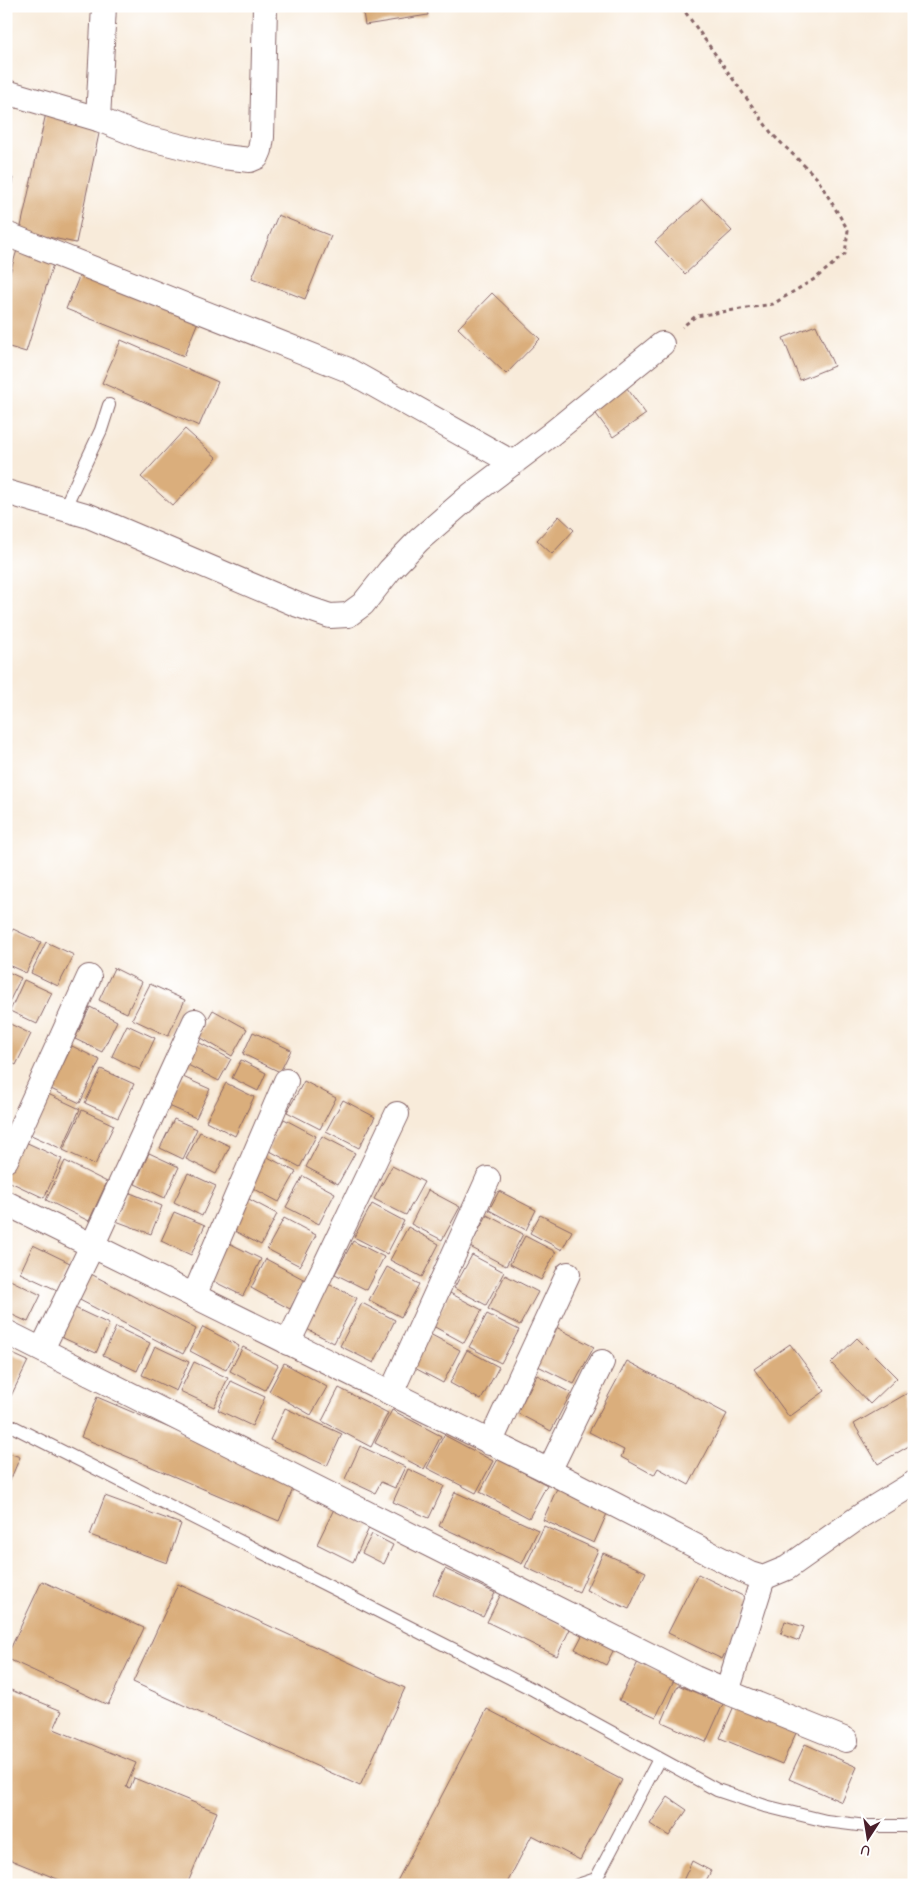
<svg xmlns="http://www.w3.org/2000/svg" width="920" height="1891" font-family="'Comic Neue',sans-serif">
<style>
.building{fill:#daae7b}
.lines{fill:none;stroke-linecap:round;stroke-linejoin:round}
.lane-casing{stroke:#876668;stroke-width:14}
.street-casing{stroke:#876668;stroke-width:26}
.path{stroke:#876668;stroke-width:3;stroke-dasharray:4 4;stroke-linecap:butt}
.lane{stroke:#fff;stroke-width:12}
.street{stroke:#fff;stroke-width:24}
</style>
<rect width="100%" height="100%" fill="#fff"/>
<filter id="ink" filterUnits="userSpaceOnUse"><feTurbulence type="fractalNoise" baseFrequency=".02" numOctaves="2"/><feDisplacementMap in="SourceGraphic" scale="10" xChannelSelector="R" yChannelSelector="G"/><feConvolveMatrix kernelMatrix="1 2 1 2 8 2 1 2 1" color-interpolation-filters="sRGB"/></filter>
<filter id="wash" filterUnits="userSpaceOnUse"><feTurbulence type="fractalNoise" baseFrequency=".0096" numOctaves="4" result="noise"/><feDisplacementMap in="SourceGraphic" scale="20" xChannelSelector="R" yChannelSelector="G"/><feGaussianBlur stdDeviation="1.12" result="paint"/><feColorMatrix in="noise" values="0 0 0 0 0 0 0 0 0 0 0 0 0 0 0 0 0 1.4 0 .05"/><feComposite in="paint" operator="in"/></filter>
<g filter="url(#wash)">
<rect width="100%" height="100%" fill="#f8ebda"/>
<g id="blocks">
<g class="building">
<polygon points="362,6 426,6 428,15 365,25"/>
<polygon points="46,113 101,124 76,243 20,231"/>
<polygon points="6,177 13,178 7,207 6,207"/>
<polygon points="702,199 732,231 685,274 655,242"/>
<polygon points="278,215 331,236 305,299 252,278"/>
<polygon points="17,250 54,261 26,352 6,346 6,286"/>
<polygon points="81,272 199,319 184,356 66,309"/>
<polygon points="492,293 540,339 506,374 458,328"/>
<polygon points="816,325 834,366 800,380 783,338"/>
<polygon points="121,340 218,382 199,426 102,383"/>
<polygon points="624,384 646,414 613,437 591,407"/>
<polygon points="185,429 217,458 173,506 141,477"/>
<polygon points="559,516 574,530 552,554 537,540"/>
<polygon points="13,929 41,942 26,973 6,964 6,943"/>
<polygon points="46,942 74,955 58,986 31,973"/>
<polygon points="114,968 142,982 127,1013 99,1000"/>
<polygon points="6,971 21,978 6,1008"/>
<polygon points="24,980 52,993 37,1024 10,1011"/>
<polygon points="150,984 185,1000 168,1036 132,1019"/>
<polygon points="90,1007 117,1021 102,1052 75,1039"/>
<polygon points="213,1010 247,1029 232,1056 198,1036"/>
<polygon points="6,1022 31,1034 16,1065 6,1060"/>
<polygon points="127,1025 155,1038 140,1070 112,1056"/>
<polygon points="253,1032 291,1050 280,1072 243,1054"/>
<polygon points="196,1041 231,1059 219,1081 184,1063"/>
<polygon points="72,1046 100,1060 80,1103 51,1089"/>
<polygon points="241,1060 266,1073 258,1091 232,1078"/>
<polygon points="101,1069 134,1084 118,1118 85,1103"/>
<polygon points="183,1077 210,1089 196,1118 169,1106"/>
<polygon points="304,1081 336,1098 320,1129 287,1112"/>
<polygon points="226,1083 254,1097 235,1136 206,1121"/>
<polygon points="48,1094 80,1109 62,1149 29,1134"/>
<polygon points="343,1100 375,1117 359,1148 326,1131"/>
<polygon points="82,1110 114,1125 95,1165 63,1150"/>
<polygon points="174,1119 197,1129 183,1159 160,1148"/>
<polygon points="284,1119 316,1136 300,1167 268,1150"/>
<polygon points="200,1132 230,1146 216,1174 186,1159"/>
<polygon points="322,1136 355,1153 338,1184 306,1167"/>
<polygon points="21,1140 62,1159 44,1198 6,1180 6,1170"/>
<polygon points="149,1153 179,1167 165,1198 135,1184"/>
<polygon points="264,1155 296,1172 279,1202 247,1185"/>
<polygon points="65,1161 107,1182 89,1221 46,1200"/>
<polygon points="392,1166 424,1182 406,1215 374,1199"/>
<polygon points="188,1173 216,1186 202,1216 174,1202"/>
<polygon points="303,1176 335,1193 319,1224 286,1207"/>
<polygon points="428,1190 460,1207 442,1240 411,1224"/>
<polygon points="499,1191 536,1210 526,1230 489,1210"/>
<polygon points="128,1192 162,1206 151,1234 116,1221"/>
<polygon points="245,1197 277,1214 261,1245 229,1228"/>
<polygon points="372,1204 404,1221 387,1254 354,1237"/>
<polygon points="174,1212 205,1225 191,1255 161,1241"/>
<polygon points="487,1215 523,1234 506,1266 470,1247"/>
<polygon points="540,1215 572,1231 562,1250 530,1233"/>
<polygon points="284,1218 316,1235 300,1266 267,1249"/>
<polygon points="408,1227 439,1244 422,1277 390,1260"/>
<polygon points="525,1236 556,1252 541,1280 510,1264"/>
<polygon points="223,1240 261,1259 243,1296 205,1277"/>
<polygon points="353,1241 384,1257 367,1290 335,1274"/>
<polygon points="33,1245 70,1263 57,1290 20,1273"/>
<polygon points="472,1255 504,1272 486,1305 454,1288"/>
<polygon points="266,1259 305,1280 290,1309 251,1288"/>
<polygon points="387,1267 419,1284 401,1317 369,1300"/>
<polygon points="89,1273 196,1329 183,1354 76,1298"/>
<polygon points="505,1275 538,1292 520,1325 488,1309"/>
<polygon points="6,1278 41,1295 28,1322 6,1312"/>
<polygon points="322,1281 357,1298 334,1343 299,1325"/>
<polygon points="450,1293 482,1310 464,1343 433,1326"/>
<polygon points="362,1303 395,1320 374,1363 340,1346"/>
<polygon points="75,1308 109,1324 96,1353 61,1337"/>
<polygon points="487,1314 519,1330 501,1363 469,1347"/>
<polygon points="116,1327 150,1343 137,1371 103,1355"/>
<polygon points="203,1327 239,1346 226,1370 190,1351"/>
<polygon points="556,1327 594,1347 574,1384 536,1365"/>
<polygon points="428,1333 460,1350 443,1383 411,1366"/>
<polygon points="857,1338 897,1378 870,1404 831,1363"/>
<polygon points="790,1344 825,1391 789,1417 754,1369"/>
<polygon points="155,1346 189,1362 176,1391 142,1375"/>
<polygon points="243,1347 278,1365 265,1390 230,1371"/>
<polygon points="467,1350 499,1367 481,1400 450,1383"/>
<polygon points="6,1351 28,1361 11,1396 6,1394"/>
<polygon points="627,1361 727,1414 689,1485 658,1468 654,1475 621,1457 624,1450 589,1432"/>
<polygon points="194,1362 228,1378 214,1407 180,1391"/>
<polygon points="284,1363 327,1387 311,1415 269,1391"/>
<polygon points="537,1375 571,1393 551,1431 517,1413"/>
<polygon points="231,1381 265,1397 252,1426 218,1410"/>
<polygon points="339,1388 388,1413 371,1447 322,1421"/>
<polygon points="913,1390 914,1443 878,1464 854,1424"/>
<polygon points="97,1397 296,1482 279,1521 81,1437"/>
<polygon points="285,1408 342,1434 327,1466 270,1440"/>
<polygon points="392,1410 441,1436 424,1469 375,1443"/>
<polygon points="444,1435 493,1461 476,1493 427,1468"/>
<polygon points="360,1446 405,1467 395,1488 381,1482 375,1493 345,1479"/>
<polygon points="6,1452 20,1457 6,1490"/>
<polygon points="498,1459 547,1485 529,1518 480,1492"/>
<polygon points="408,1469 444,1486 429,1518 393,1502"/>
<polygon points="558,1486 609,1509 594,1543 543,1520"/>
<polygon points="455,1492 538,1530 522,1564 439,1526"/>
<polygon points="105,1496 181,1524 167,1563 90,1535"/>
<polygon points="334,1509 370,1526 353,1562 317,1544"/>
<polygon points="544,1526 598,1550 579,1592 525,1567"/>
<polygon points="372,1534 393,1545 384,1564 362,1553"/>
<polygon points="603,1553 646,1572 629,1609 586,1590"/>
<polygon points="445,1569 495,1593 483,1617 433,1594"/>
<polygon points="698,1574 751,1600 722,1659 668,1633"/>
<polygon points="42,1581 144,1628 108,1705 6,1658"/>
<polygon points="178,1584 405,1688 360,1786 133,1682"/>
<polygon points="501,1594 570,1629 557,1656 487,1622"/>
<polygon points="785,1621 804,1627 799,1641 781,1634"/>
<polygon points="586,1628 617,1643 606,1665 575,1649"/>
<polygon points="638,1662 674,1680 656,1717 619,1700"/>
<polygon points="678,1685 723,1704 706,1742 662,1722"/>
<polygon points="6,1688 62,1711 54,1729 136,1763 126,1787 130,1788 134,1778 217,1812 187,1885 72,1885 6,1858"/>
<polygon points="734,1706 796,1733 782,1764 720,1738"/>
<polygon points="487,1709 622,1780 580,1860 532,1835 506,1885 395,1885"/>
<polygon points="805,1744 857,1767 842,1802 789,1779"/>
<polygon points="668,1797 687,1810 669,1836 650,1824"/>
<polygon points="692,1861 711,1871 704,1885 681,1885"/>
</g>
</g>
</g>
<g filter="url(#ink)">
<use href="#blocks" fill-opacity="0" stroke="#876668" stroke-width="1"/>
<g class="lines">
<defs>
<g id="lane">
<polyline points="64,509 101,430 109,405"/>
<polyline points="6,1423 534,1690 717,1790 765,1806 826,1821 866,1826 904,1826 914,1824"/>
<polyline points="578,1885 596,1879 659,1759"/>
</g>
<g id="street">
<polyline points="6,92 98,119 143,137 223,157 250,160 257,157 260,150 262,137 265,6"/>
<polyline points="98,119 104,6"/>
<polyline points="6,234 346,369 513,463"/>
<polyline points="6,492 89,516 298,605 330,616 348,615 363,604 390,570 419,540 472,494 550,435 662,344"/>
<polyline points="6,1160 89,977"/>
<polyline points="6,1203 549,1471 750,1574 763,1578 787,1568 862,1515 914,1483"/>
<polyline points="194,1296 286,1081"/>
<polyline points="6,1332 695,1678 727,1692 763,1578"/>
<polyline points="288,1343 397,1114"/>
<polyline points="42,1349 93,1244 195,1021"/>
<polyline points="391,1393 488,1179"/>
<polyline points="490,1443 568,1274"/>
<polyline points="549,1471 602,1362"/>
<polyline points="727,1692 846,1740"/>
</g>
</defs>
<use href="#lane" class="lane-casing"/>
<use href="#street" class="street-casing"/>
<polyline class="path" points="681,6 772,134 817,178 848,230 845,254 816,278 773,304 696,316 682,327"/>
<use href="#lane" class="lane"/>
<use href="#street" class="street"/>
</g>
</g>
<rect width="920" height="1891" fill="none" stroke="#fff" stroke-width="25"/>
<g transform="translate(868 1838) rotate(192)" stroke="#ffffff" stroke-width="4" paint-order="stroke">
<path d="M0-4L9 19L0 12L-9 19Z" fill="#4a1f2b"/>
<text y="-8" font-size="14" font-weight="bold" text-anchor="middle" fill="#4a1f2b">U</text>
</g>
</svg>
